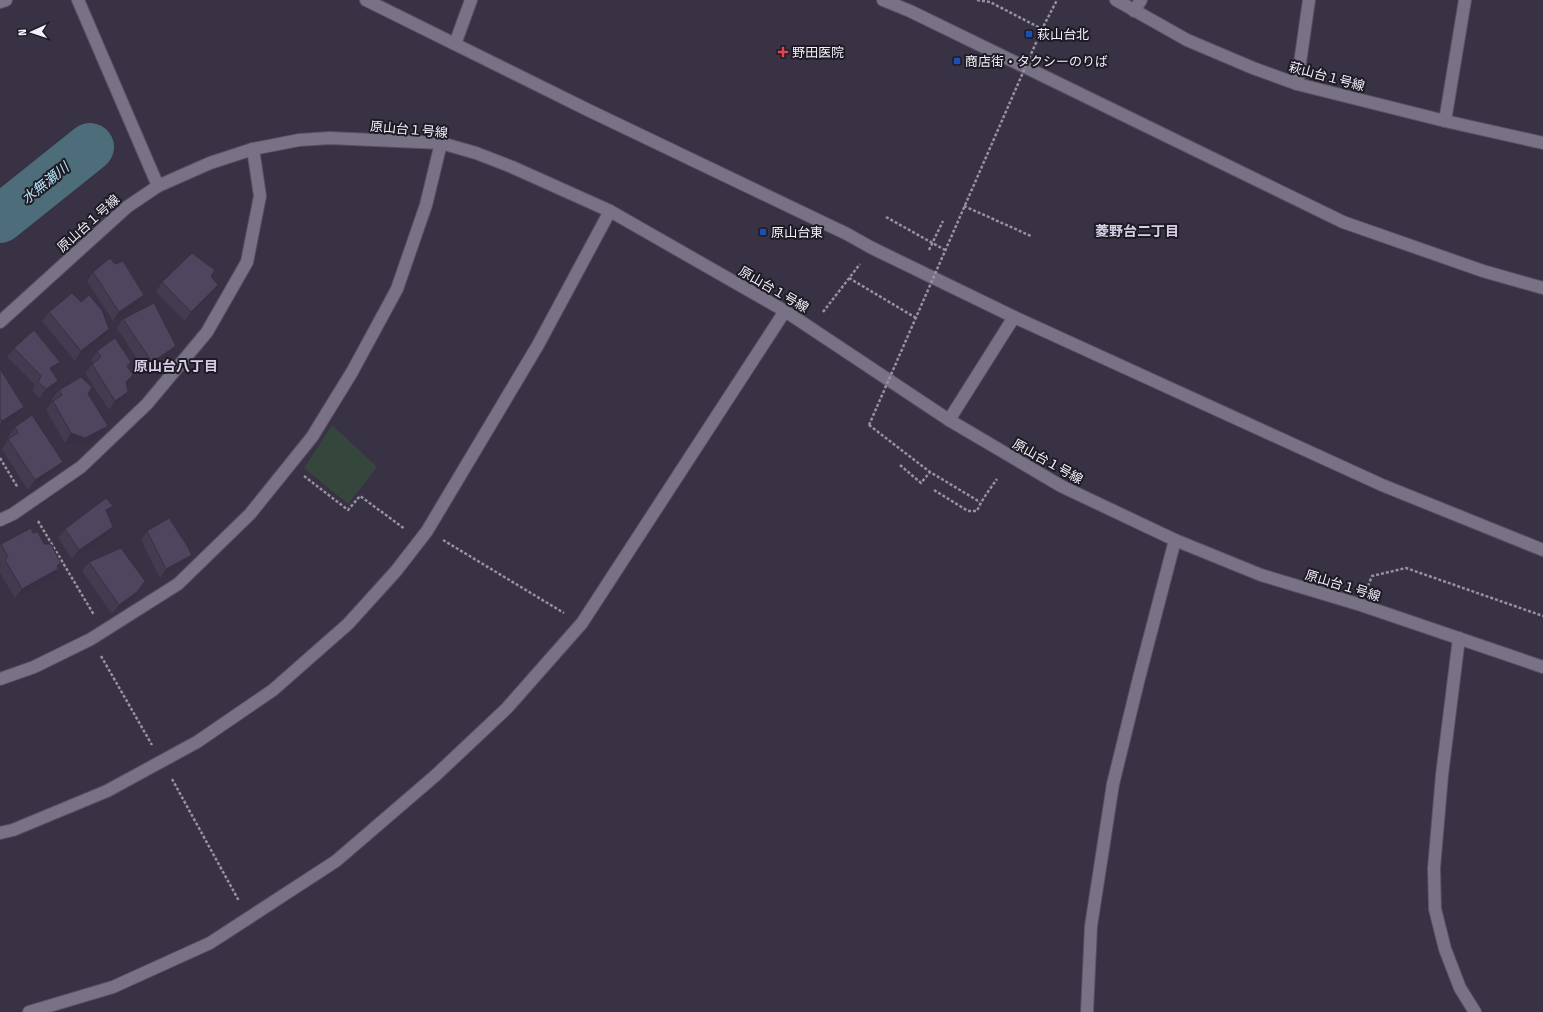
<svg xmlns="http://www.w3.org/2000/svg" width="1543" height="1012" font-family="'Fira Sans Condensed','Noto Sans JP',sans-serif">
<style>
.green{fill:#35473d}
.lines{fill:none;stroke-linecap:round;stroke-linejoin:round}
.river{stroke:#4d6d7b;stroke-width:48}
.minor-casing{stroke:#575160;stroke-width:14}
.path{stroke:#9791a0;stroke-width:2.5;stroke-dasharray:3 2;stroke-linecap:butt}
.minor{stroke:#797186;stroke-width:12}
.path-bridge{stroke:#9791a0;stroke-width:2.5;stroke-dasharray:3 2;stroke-linecap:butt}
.wall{fill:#443b51}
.shaded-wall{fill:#373042}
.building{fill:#4f455e;stroke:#373042}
.transit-dot{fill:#1a4fb4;stroke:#1e1b24;stroke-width:1.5}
.health-dot{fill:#e0444e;stroke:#1e1b24;stroke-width:1.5}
.labels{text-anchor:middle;stroke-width:4;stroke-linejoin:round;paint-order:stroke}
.poi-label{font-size:13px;fill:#f3effb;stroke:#1e1b24;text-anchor:start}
.street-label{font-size:13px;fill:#f3effb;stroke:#1e1b24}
.water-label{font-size:14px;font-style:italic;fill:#b5e6fb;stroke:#1e1b24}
.neighbourhood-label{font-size:14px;font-weight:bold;fill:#d7cee6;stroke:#1e1b24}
</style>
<rect width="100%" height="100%" fill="#393144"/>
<polygon class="green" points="332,425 377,467 348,504 304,468"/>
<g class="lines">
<polyline class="river" points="0,219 90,147"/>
<defs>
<g id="minor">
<polyline points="78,0 158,186"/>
<polyline points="366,0 588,110 847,234 872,248 1014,317 1382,485 1543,550"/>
<polyline points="883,0 910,11 1343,222 1483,271 1543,288"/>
<polyline points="1116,0 1187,40 1253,68 1297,84 1445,121 1543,143"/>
<polyline points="0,2 6,0"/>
<polyline points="1134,11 1141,0"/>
<polyline points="455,44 471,0"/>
<polyline points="1297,84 1309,0"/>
<polyline points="1445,121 1465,0"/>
<polyline points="0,322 127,207 158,186 210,163 253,149 299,140 330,138 441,143 476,153 512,167 610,211 785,311 949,420 1061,486 1175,540 1261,575 1361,605 1543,667"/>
<polyline points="949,420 1014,317"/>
<polyline points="0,520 13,514 81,467 147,404 207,332 247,262 260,196 253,149"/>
<polyline points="1459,638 1442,775 1434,868 1435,909 1445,949 1460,988 1475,1012"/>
<polyline points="0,679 34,667 91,639 178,584 250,514 312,437 352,372 397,289 426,205 441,143"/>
<polyline points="0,833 13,830 107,791 197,742 273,690 348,624 396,571 427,531 538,345 610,211"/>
<polyline points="29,1012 113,987 210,943 336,861 436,775 507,708 582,623 785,311"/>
<polyline points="1087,1012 1091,926 1113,784 1139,678 1175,540"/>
</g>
</defs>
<use href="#minor" class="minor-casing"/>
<g class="path">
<polyline points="977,0 990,2 1042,29 1057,0"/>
<polyline points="964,206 1031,236"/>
<polyline points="929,250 943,221"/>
<polyline points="849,278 916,318"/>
<polyline points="823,312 860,264"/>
<polyline points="869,425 930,472 980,502"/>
<polyline points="0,458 18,488"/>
<polyline points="900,465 921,483 930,472"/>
<polyline points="304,476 348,510 360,496 405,529"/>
<path d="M934 490 968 511H977C982 499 990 489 997 479"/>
<polyline points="38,521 94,615"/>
<polyline points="443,540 564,613"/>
<polyline points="1368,586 1372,576 1406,568 1543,616"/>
<polyline points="101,656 152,745"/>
<polyline points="172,779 239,901"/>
</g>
<use href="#minor" class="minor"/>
<g class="path-bridge">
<polyline points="886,217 945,250"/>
<polyline points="869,425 1042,29"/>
</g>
</g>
<g class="wall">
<polygon points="93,272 144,295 138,305 113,321 87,281"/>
<polygon points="211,276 211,295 185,321 156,292 162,282"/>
<polygon points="49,312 102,338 75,361 42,321"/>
<polygon points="123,319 170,355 145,371 117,328"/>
<polygon points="14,348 60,362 52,372 52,390 40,398 32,391 35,385 7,357"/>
<polygon points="97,351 131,362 128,367 126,384 122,402 109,410 85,373 93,363 91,360"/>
<polygon points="0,369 24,407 18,416 0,428"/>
<polygon points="59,390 88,394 108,426 102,436 79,447 65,443 46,410 53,401 52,399"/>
<polygon points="15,427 56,471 28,490 2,449 9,438 8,437"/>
<polygon points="108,514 113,527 107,536 72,559 58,538 65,529"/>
<polygon points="147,531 185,564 160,578 141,540"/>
<polygon points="33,533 44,544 61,563 57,568 58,569 52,579 15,598 0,573 0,567 1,565 0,563 0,545 1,544"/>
<polygon points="89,562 131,602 112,614 82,571"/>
</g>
<g class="shaded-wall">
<polygon points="218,285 211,295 185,321 191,312"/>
<polygon points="144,295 138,305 113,321 119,312"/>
<polygon points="109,329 102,338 75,361 81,351"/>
<polygon points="176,346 170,355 145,371 152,362"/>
<polygon points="60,362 53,371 44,378 50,368"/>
<polygon points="133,375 127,384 126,382"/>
<polygon points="58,381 52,390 40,398 46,389"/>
<polygon points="128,392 122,402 109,410 115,401"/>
<polygon points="24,407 18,416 0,428 0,424 2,421"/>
<polygon points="108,426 102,436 79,447 65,443 71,433"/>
<polygon points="63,462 56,471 28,490 35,480"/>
<polygon points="113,506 107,515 106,510"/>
<polygon points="113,527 107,536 72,559 79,550"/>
<polygon points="192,555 185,564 160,578 166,569"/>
<polygon points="61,563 55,571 58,569 52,579 15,598 22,589"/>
<polygon points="137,592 131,602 112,614 119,605"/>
</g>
<g class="building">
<polygon points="192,253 215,270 211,276 218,285 191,312 162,282"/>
<polygon points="110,258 115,264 123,261 144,295 119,312 93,272"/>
<polygon points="72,293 81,302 89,295 102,310 109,329 81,351 49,312"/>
<polygon points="154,303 176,346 152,362 123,319"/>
<polygon points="34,330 60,362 50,368 58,381 46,389 38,382 41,376 14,348"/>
<polygon points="115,338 131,362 127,366 133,375 126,382 128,392 115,401 92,364 101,357 97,351"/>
<polygon points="0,369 24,407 2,421 0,418"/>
<polygon points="81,377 92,387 88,394 108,426 85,438 71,433 53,401 62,395 59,390"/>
<polygon points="32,415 63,462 35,480 8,439 18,433 15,427"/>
<polygon points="106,498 113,506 106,510 113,527 79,550 65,529"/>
<polygon points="169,518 186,544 192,555 166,569 147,531"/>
<polygon points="31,528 33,533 38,532 44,544 51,544 61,563 57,566 58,569 22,589 5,560 8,557 1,544"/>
<polygon points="121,548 145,581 137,592 119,605 89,562"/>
</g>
<g class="transit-dot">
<rect x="1025" y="30" width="8" height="8" rx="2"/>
<rect x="953" y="57" width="8" height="8" rx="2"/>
<rect x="759" y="228" width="8" height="8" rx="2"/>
</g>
<path class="health-dot" d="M781 46h4v4h4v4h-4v4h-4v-4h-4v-4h4z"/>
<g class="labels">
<g class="poi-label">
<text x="1037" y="39">萩山台北</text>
<text x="792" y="57">野田医院</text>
<text x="965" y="66">商店街・タクシーのりば</text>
<text x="771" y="237">原山台東</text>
</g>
<g class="street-label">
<text transform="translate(1327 76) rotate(15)" y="5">萩山台１号線</text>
<text transform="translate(409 129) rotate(5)" y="5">原山台１号線</text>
<text transform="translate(88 223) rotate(-42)" y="5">原山台１号線</text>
<text transform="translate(774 289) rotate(30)" y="5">原山台１号線</text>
<text transform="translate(1048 461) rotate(29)" y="5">原山台１号線</text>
<text transform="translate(1343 585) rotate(17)" y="5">原山台１号線</text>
</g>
<g class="water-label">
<text transform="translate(45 183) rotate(-39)" y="5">水無瀬川</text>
</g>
<g class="neighbourhood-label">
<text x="1137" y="236">菱野台二丁目</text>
<text x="176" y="371">原山台八丁目</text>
</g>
</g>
<g transform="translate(32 32) rotate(267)" stroke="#1e1b24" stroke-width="3" paint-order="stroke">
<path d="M0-3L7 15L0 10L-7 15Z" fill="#f3effb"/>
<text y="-6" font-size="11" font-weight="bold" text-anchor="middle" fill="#f3effb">N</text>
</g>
</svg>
